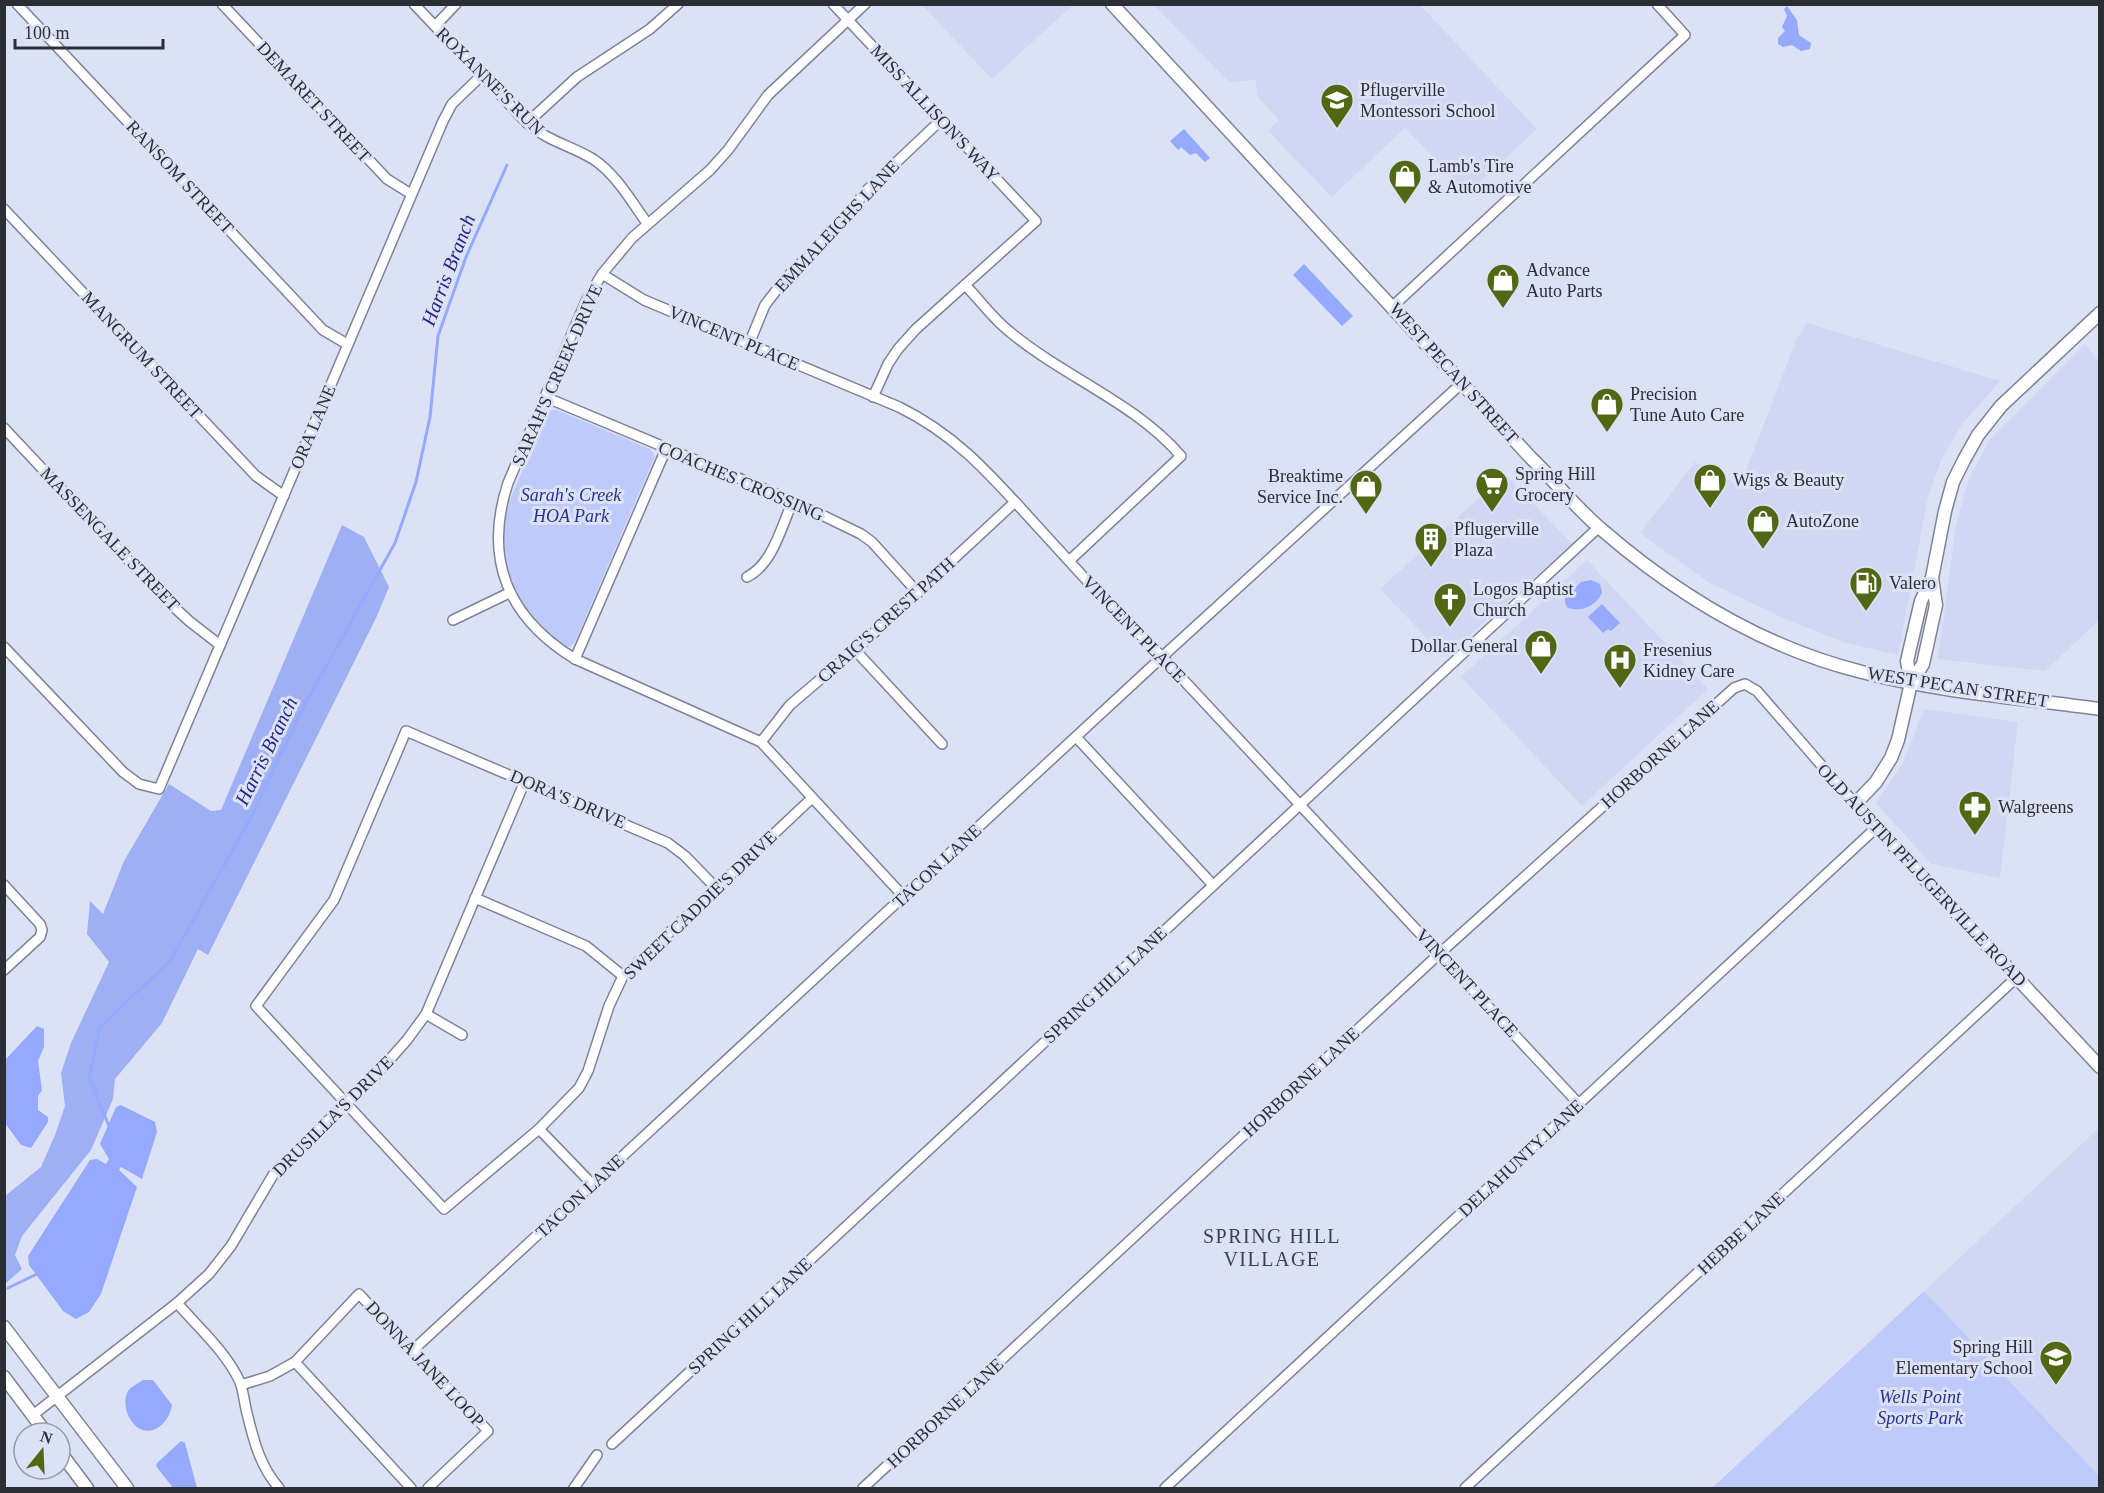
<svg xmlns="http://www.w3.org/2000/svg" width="2104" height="1493" font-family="Georgia,serif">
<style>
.built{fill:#cfd7f2}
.green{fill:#becbfa}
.forest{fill:#9eaff4}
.water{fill:#95a9ff}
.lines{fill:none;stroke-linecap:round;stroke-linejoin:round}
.stream{stroke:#95a9ff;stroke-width:3}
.street-casing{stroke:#7e8396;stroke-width:12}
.secondary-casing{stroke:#7e8396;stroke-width:15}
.street{stroke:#fff;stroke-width:9}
.secondary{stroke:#fff;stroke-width:12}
.labels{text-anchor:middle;stroke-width:6;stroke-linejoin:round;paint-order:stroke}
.street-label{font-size:18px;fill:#2b2e35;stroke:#dce2f6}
.poi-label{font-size:18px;fill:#2b2e35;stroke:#dce2f6;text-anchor:start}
.park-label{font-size:18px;font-style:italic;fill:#2a3091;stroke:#dce2f6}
.water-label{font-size:20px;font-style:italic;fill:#232586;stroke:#dce2f6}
.neighbourhood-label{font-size:20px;letter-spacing:1.5px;fill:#3b3f4f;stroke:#dce2f6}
</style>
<rect width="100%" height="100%" fill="#dce2f6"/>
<g class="built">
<polygon points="922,5 1073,5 992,79"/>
<polygon points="1154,5 1420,5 1537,129 1468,193 1405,128 1332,197 1268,131 1279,120 1257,96 1256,80 1229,82"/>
<polygon points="1807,323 2000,381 1962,424 1942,458 1928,497 1898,655 1843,642 1785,619 1708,582 1640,533 1695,462 1740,486 1797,338"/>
<polygon points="2085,344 2099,361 2099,620 2045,671 1938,659 1956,525 1968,480 1990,439"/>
<polygon points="1505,474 1572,544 1445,657 1380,589"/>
<polygon points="1587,560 1708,689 1582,806 1461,677"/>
<polygon points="1924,709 2018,722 2000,878 1931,864 1876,803 1903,763"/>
<polygon points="2099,1128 2099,1482 1924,1291"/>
</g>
<g class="green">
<path d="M551 410H557L650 449 655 456 575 642 570 647C556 646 543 630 534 620 509 590 498 546 508 507 513 489 522 473 529 456 536 441 541 422 551 410Z"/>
<polygon points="1924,1291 2099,1476 2099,1488 1712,1488"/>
</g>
<polygon class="forest" points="342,525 364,537 389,587 376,618 208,955 198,949 162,1023 115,1079 113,1099 91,1150 22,1236 15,1255 22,1269 5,1284 5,1196 41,1167 55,1135 65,1106 61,1073 71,1043 109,962 87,934 90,901 103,914 124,861 169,784 211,811 221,810"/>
<g class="water">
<polygon points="1787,6 1797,20 1799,35 1811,43 1810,49 1801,51 1792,45 1783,47 1778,44 1778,38 1785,31 1782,27 1787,16 1784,9"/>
<polygon points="1184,129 1210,158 1205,162 1196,153 1190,155 1181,147 1178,150 1170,141"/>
<polygon points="1304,264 1353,316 1342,326 1293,275"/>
<path d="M1591 580 1600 584 1602 593C1595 606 1583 612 1568 608L1565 603V598L1581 582Z"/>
<polygon points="1602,604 1620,623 1611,631 1608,629 1603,633 1588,617"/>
<polygon points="37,1026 44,1029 44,1047 38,1061 42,1090 38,1096 38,1110 48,1117 48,1122 31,1148 21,1145 5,1123 5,1060"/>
<polygon points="121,1105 155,1122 157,1132 142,1179 121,1167 119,1170 137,1187 101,1294 89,1312 76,1319 63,1311 29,1265 28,1256 90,1160 97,1159 106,1164 109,1159 100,1144 116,1107"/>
<path d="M143 1380H153L172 1405C170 1418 159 1434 143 1430 129 1426 121 1404 128 1391 131 1387 138 1383 143 1380Z"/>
<polygon points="181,1441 185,1443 197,1488 173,1488 156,1466 157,1463"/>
</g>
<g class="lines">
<g class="stream">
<polyline points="109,1126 89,1078 100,1027 170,961 249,821 304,706 395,543 416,482 430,417 438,336 466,257 507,165"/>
<polyline points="8,1288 37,1274"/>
</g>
<defs>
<g id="street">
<polyline points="17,4 323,330 347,344"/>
<polyline points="222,4 387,179 411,194"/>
<path d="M414 4 527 123C549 142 570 145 593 159 616 174 631 201 647 223"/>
<polyline points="833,4 1036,221 916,329 898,349 888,364 873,397"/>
<path d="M865 4 768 95 728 150 710 170 632 238 602 274 586 301 508 483C483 559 508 618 575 659L761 742 904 897"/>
<polyline points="435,26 456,4"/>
<polyline points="527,123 577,77 650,29 678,4"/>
<polyline points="4,209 256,476 284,496"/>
<path d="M602 274 644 300 899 407C954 434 987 471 1027 515 1055 546 1083 576 1111 607L1129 623 1162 657 1579 1104"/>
<path d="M965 285C980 300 993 319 1010 332 1064 377 1134 402 1181 456L1069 561"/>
<polyline points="1393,306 1685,35 1657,4"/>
<polyline points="749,344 765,305 786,278 832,233 867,190 941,120"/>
<polyline points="545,397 793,501 861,534 872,542 918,593"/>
<polyline points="4,428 160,594 189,621 220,645"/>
<path d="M747 577C773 564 781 527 793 501"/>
<polyline points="453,620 509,593"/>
<polyline points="4,647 123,772 139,784 159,789 443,121 452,104 482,75"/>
<polyline points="855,650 942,744"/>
<polyline points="575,659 666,449"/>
<polyline points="1076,737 1213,885"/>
<polyline points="761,742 790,705 864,642 1015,502"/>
<polyline points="4,885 40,924 42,930 40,937 4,970"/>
<polyline points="716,888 685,856 668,843 406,731 334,900 256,1006 444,1209 539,1129 579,1088 588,1071 609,1006 623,976 812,798"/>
<polyline points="475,898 586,946 623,976"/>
<polyline points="426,1014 462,1035"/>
<polyline points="539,1129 593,1185"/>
<path d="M177 1303C199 1328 226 1352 240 1382 243 1390 244 1400 246 1409 253 1438 259 1465 279 1488"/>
<polyline points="412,1351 1162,657 1462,383"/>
<polyline points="295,1362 411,1488"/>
<polyline points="241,1385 270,1376 295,1362 359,1294 488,1431 428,1488"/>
<polyline points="33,1415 177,1303 209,1274 231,1246 276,1170 375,1076 407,1040 426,1014 525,781"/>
<polyline points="612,1444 1599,527"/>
<polyline points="574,1488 597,1455"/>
<polyline points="863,1488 1439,954 1734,688 1745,684 1757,691 1855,804"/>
<polyline points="1165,1488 1877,827"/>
<polyline points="1465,1488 2017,977"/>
</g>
<g id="secondary">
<path d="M1112 4 1531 458C1555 481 1576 508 1601 529 1676 594 1765 648 1862 672 1939 692 2021 698 2100 709"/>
<polyline points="1932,578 1936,605 1923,664 1911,683 1898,740 1891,758 1876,782 1855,804 2100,1067"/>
<polyline points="1911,683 1907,661 1921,601 1932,578 1945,511 1953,482 1964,460 1978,435 2001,406 2100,313"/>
<polyline points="4,1327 127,1488"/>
<polyline points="4,1377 46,1433"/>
<polyline points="60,1452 87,1488"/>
</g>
</defs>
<use href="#street" class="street-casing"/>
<use href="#secondary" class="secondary-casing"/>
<use href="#street" class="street"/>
<use href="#secondary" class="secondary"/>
</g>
<defs>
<symbol id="school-pin" viewBox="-11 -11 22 30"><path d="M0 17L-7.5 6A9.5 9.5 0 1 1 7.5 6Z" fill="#526714" stroke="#dce2f6"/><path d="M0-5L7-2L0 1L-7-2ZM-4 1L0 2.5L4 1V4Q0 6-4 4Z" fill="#fff"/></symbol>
<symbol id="shop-pin" viewBox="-11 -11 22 30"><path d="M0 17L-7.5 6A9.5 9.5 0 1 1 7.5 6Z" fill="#526714" stroke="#dce2f6"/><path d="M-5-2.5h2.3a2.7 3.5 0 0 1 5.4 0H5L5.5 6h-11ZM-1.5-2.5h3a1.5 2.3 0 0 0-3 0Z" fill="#fff"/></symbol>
<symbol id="supermarket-pin" viewBox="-11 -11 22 30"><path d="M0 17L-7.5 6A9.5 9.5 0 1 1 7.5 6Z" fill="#526714" stroke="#dce2f6"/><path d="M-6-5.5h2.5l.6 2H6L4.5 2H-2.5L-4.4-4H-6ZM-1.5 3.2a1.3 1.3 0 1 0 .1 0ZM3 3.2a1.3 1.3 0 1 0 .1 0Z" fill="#fff"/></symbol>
<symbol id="building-pin" viewBox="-11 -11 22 30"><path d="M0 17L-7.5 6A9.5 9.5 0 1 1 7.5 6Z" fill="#526714" stroke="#dce2f6"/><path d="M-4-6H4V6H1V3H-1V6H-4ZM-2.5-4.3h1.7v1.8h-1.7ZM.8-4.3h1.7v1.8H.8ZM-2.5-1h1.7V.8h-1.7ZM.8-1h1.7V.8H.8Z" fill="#fff"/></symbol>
<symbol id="fuel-pin" viewBox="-11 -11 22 30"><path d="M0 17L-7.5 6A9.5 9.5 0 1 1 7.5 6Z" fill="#526714" stroke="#dce2f6"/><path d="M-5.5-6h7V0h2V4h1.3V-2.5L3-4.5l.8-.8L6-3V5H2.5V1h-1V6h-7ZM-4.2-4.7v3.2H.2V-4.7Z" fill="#fff"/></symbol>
<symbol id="church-pin" viewBox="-11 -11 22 30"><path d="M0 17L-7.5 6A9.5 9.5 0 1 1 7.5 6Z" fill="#526714" stroke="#dce2f6"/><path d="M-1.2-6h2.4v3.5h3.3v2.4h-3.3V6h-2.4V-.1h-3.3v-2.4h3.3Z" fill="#fff"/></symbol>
<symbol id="hospital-pin" viewBox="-11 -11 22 30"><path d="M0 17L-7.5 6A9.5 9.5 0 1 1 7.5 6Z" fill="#526714" stroke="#dce2f6"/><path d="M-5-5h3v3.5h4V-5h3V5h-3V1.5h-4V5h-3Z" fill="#fff"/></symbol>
<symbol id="pharmacy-pin" viewBox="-11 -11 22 30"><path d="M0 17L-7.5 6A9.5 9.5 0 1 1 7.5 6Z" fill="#526714" stroke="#dce2f6"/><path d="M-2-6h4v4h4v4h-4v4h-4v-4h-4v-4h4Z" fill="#fff"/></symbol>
</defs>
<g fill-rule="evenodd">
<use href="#school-pin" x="1318" y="81" width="38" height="52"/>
<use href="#shop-pin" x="1386" y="157" width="38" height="52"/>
<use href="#shop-pin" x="1484" y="261" width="38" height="52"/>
<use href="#shop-pin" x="1588" y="385" width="38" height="52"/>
<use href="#shop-pin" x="1691" y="461" width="38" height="52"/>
<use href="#supermarket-pin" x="1473" y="465" width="38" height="52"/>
<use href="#shop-pin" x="1347" y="467" width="38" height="52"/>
<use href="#shop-pin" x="1744" y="502" width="38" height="52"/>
<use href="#building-pin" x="1412" y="520" width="38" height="52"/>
<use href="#fuel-pin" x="1847" y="564" width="38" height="52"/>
<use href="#church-pin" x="1431" y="580" width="38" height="52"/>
<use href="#shop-pin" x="1522" y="627" width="38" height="52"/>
<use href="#hospital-pin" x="1601" y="641" width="38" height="52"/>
<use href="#pharmacy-pin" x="1956" y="788" width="38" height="52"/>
<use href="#school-pin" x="2037" y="1338" width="38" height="52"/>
</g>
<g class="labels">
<g class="street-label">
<text transform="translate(490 81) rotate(45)" y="6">ROXANNE'S RUN</text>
<text transform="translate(314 102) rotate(47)" y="6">DEMARET STREET</text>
<text transform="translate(935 113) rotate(47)" y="6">MISS ALLISON'S WAY</text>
<text transform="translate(180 177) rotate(47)" y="6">RANSOM STREET</text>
<text transform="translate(837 226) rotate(-47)" y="6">EMMALEIGHS LANE</text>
<text transform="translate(734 338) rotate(23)" y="6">VINCENT PLACE</text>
<text transform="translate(142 355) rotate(47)" y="6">MANGRUM STREET</text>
<text transform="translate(1454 373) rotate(48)" y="6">WEST PECAN STREET</text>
<text transform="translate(557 375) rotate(-66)" y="6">SARAH'S CREEK DRIVE</text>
<text transform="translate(313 427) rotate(-67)" y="6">ORA LANE</text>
<text transform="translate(741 481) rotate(23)" y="6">COACHES CROSSING</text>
<text transform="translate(110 539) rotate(46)" y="6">MASSENGALE STREET</text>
<text transform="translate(886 620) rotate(-42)" y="6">CRAIG'S CREST PATH</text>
<text transform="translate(1134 629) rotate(46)" y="6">VINCENT PLACE</text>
<text transform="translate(1958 687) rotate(9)" y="6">WEST PECAN STREET</text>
<text transform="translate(1660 754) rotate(-42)" y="6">HORBORNE LANE</text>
<text transform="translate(568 799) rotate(23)" y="6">DORA'S DRIVE</text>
<text transform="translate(937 866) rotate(-43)" y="6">TACON LANE</text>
<text transform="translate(1922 875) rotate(47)" y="6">OLD AUSTIN PFLUGERVILLE ROAD</text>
<text transform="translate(700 905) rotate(-44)" y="6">SWEET CADDIE'S DRIVE</text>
<text transform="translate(1467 983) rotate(47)" y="6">VINCENT PLACE</text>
<text transform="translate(1105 985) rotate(-43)" y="6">SPRING HILL LANE</text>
<text transform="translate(1301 1082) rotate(-43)" y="6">HORBORNE LANE</text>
<text transform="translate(333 1116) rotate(-45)" y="6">DRUSILLA'S DRIVE</text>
<text transform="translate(1521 1158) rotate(-43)" y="6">DELAHUNTY LANE</text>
<text transform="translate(580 1196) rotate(-43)" y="6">TACON LANE</text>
<text transform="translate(1741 1233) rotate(-43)" y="6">HEBBE LANE</text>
<text transform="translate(750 1316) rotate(-43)" y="6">SPRING HILL LANE</text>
<text transform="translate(425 1364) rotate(47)" y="6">DONNA JANE LOOP</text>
<text transform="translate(945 1413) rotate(-43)" y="6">HORBORNE LANE</text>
</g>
<g class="poi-label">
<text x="1360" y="96">Pflugerville<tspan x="1360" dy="21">Montessori School</tspan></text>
<text x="1428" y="172">Lamb's Tire<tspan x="1428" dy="21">&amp; Automotive</tspan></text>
<text x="1526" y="276">Advance<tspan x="1526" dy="21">Auto Parts</tspan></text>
<text x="1630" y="400">Precision<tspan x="1630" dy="21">Tune Auto Care</tspan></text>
<text x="1515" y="480">Spring Hill<tspan x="1515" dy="21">Grocery</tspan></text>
<text x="1343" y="482" text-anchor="end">Breaktime<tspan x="1343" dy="21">Service Inc.</tspan></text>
<text x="1733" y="486">Wigs &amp; Beauty</text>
<text x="1786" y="527">AutoZone</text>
<text x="1454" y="535">Pflugerville<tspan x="1454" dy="21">Plaza</tspan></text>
<text x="1889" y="589">Valero</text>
<text x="1473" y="595">Logos Baptist<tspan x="1473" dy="21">Church</tspan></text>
<text x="1518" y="652" text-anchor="end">Dollar General</text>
<text x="1643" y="656">Fresenius<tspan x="1643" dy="21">Kidney Care</tspan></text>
<text x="1998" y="813">Walgreens</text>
<text x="2033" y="1353" text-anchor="end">Spring Hill<tspan x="2033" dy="21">Elementary School</tspan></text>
</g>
<g class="park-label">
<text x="571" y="501">Sarah's Creek<tspan x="571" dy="21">HOA Park</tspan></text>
<text x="1920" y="1403">Wells Point<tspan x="1920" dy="21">Sports Park</tspan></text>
</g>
<g class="water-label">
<text transform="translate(448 270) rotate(-69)" y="7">Harris Branch</text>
<text transform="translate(266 751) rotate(-64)" y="7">Harris Branch</text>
</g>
<g class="neighbourhood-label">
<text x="1272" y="1243">SPRING HILL<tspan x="1272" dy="23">VILLAGE</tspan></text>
</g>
</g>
<rect width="2104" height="1493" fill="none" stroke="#2b2e35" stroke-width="12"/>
<g transform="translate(42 1451) rotate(18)"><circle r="28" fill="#dce2f6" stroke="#959aa9" stroke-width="1.5"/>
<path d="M0-4.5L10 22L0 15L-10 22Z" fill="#526714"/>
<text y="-9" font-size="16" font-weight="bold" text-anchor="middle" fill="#2b2e35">N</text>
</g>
<path d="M15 39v9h148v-9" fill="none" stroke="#2b2e35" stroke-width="3"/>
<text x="24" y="39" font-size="18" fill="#2b2e35" stroke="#dce2f6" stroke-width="4.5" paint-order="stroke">100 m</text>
</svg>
